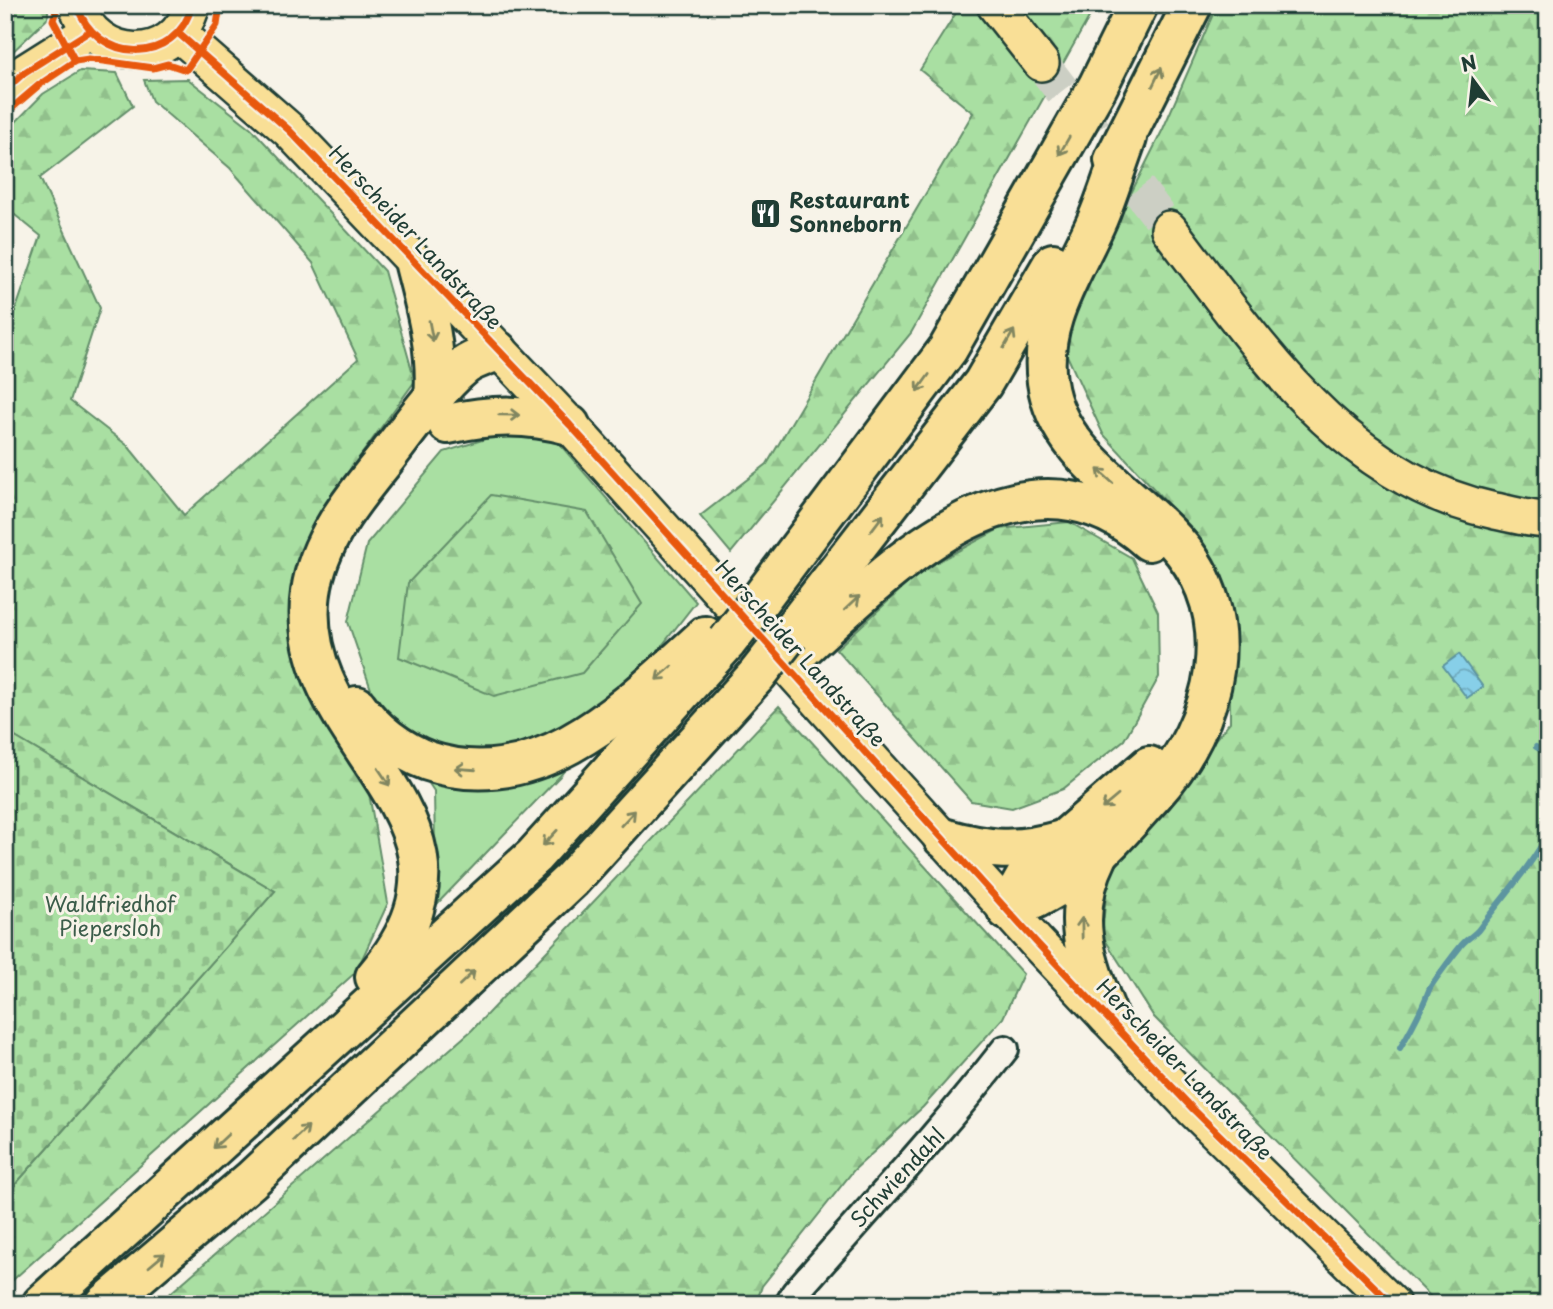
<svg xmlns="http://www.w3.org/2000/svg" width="1553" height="1309" font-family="'Playpen Sans',sans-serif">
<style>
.grass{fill:#a9dfa2;stroke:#648e6b;stroke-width:2}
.forest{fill:url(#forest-firs);stroke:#648e6b;stroke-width:2}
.cemetery{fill:url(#cemetery-stones);stroke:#648e6b;stroke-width:2}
.water{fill:url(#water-waves);stroke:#5d95a0;stroke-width:2}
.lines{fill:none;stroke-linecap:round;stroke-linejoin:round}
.stream{stroke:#5d95a0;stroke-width:6}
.major-tunnel{stroke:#cccfc4;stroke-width:35;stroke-dasharray:35 18;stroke-linecap:butt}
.minor-casing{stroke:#1f3d34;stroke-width:32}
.major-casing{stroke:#1f3d34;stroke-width:40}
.highway-casing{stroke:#1f3d34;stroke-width:44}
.minor{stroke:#f7f3e8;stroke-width:26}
.major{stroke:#f9df96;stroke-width:35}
.highway{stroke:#f9df96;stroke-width:38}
.highway-bridge-casing{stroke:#1f3d34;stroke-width:44;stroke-linecap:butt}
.highway-bridge{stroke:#f9df96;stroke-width:38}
.cycleway-casing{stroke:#f7f3e8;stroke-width:11}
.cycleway{stroke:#e8590c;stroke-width:7}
.oneway{stroke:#818660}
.labels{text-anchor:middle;stroke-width:6;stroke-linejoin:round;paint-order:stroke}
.poi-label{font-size:21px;font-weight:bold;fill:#1f3d34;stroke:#f7f3e8;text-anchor:start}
.street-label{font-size:21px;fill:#1f3d34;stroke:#f7f3e8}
.park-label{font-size:21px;fill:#3b5d4a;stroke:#f7f3e8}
</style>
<defs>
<pattern id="forest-firs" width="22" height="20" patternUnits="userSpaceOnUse" patternTransform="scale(1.75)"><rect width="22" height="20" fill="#a9dfa2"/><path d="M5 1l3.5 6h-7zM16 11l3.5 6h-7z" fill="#91c08c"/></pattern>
<pattern id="cemetery-stones" width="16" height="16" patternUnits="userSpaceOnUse" patternTransform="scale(1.75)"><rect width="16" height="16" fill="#a9dfa2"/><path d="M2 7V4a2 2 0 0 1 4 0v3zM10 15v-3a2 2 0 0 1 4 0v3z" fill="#91c08c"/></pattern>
<pattern id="water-waves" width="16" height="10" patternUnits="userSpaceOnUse" patternTransform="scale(1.75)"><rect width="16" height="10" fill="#87cfe8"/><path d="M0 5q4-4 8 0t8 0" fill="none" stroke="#6ea9bd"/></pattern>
</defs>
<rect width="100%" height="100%" fill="#f7f3e8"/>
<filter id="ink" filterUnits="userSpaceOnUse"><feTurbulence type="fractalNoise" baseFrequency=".0143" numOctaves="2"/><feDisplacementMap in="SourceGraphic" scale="14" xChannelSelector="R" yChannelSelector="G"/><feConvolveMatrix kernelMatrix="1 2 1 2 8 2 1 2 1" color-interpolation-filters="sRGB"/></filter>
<g filter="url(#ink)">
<polygon class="grass" points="501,434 557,441 696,602 560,776 436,905 434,791 376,704 348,622 367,544 444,452"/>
<g class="forest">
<polygon points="5,5 48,5 48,18 5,59"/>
<polygon points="961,5 1096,5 911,333 731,553 700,516 767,464 973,113 920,70"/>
<polygon points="1217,5 1548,5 1548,1304 1438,1304 1154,1017 1102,935 1109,865 1230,722 1230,605 1191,529 1103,434 1059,338 1163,129"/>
<polygon points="80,71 117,73 133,106 40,178 100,308 70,401 128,446 184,515 358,359 313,263 230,168 152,101 144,80 188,79 251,128 384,271 415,381 321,510 290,623 319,711 369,793 388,903 356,972 5,1287 5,1196 275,891 5,731 5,341 41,236 5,207 5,133 43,94"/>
<polygon points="491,495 587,512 642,604 582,673 494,696 399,657 408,583"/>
<polygon points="1069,522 1132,558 1158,612 1159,677 1124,740 1063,789 1012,808 971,801 836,649 922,570 999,529"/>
<polygon points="779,706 1023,974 1003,1018 923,1107 854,1170 762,1286 756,1304 158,1304 472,1030"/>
</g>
<polygon class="cemetery" points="5,731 275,891 5,1196"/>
<polygon class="water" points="1459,654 1483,687 1467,698 1443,666"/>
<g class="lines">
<g class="stream">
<polyline points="1536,747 1548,754"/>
<path d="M1400 1048C1412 1028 1421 1011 1429 990 1430 986 1455 953 1460 947 1465 939 1474 936 1479 929 1503 896 1528 871 1548 834"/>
</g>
<polyline class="major-tunnel" points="1041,63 1169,229"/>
<defs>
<path id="minor" d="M789 1304 795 1293C866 1212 939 1134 1005 1049"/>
<g id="major">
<path d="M77 5C95 64 176 67 192 5"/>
<polyline points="995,5 1041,63"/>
<polyline points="178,33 289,130 570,425 1036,942 1194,1110 1392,1304"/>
<polyline points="5,90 25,72 90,31"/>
<path d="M1169 229C1258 345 1343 479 1495 511 1512 514 1530 520 1548 520"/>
</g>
<g id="highway">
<polyline points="1114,160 1192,5"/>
<path d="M415 265C427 311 438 352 434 400"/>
<path d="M448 424C492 414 527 414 570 425"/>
<polyline points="759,601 948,349 1098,86 1138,5"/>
<polyline points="789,634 983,383 1053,263"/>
<path d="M802 649C894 565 1024 430 1149 541"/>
<path d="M357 706C373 730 401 751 428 761 539 799 630 704 705 636"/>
<path d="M943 838C989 851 1016 853 1062 840"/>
<path d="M1098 856C1068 916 1085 959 1108 1016"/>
<path d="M1007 910C1074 889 1109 843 1154 794 1218 723 1244 616 1174 540 1129 490 1057 454 1047 382 1038 320 1075 272 1098 218 1109 192 1117 164 1127 138"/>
<polyline points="1007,910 1030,869 1149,766"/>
<path d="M375 977C511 817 289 745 311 592 318 542 351 501 382 463 405 434 436 389 464 366 473 359 488 355 498 351"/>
<polyline points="42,1304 534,856 727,642"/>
<polyline points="105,1304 251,1180 571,880 757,675"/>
</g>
</defs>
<use href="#minor" class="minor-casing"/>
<use href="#major" class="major-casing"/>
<use href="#highway" class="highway-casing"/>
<use href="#minor" class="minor"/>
<use href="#major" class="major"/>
<use href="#highway" class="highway"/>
<defs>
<g id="highway-bridge">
<polyline points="727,642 759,601"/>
<polyline points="757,675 789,634"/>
</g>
</defs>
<use href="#highway-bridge" class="highway-bridge-casing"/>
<use href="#highway-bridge" class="highway-bridge"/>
<defs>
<g id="cycleway">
<polyline points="58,5 53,20 75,61 89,59 153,68 168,64 186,70 217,25 220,5"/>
<path d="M77 5C95 64 176 67 192 5"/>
<polyline points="178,33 289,130 570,425 1036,942 1194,1110 1392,1304"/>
<polyline points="5,90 25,72 90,31"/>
<polyline points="5,114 39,85 75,61"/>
</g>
</defs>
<use href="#cycleway" class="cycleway-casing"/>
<use href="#cycleway" class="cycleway"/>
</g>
<defs><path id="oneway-shaft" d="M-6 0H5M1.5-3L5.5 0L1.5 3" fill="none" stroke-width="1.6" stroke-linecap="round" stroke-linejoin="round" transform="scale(1.75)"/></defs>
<g class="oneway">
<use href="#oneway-shaft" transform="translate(1157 77) rotate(-64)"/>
<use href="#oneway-shaft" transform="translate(1064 146) rotate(120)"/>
<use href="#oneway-shaft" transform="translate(431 331) rotate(79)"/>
<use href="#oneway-shaft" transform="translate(1009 339) rotate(-60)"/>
<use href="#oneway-shaft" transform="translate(923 383) rotate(126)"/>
<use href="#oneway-shaft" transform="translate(509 415) rotate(1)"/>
<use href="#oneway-shaft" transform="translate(1105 476) rotate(-138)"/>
<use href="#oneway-shaft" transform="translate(877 523) rotate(-53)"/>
<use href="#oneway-shaft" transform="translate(852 603) rotate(-43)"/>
<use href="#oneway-shaft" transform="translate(664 673) rotate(139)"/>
<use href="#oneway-shaft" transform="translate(465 769) rotate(-176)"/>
<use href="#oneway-shaft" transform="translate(384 777) rotate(56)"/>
<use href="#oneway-shaft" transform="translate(1110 802) rotate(140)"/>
<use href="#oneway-shaft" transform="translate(628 818) rotate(-47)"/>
<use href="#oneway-shaft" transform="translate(550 838) rotate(133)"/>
<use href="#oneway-shaft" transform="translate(1082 928) rotate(-91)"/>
<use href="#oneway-shaft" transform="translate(467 978) rotate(-43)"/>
<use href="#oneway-shaft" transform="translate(301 1133) rotate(-43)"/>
<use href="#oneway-shaft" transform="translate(221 1141) rotate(137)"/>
<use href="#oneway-shaft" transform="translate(157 1260) rotate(-40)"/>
</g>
</g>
<defs>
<symbol id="restaurant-square" viewBox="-11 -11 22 22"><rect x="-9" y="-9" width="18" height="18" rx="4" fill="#1f3d34" stroke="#f7f3e8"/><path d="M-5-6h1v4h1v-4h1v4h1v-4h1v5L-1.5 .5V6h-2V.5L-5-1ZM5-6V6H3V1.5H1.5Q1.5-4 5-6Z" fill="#fff"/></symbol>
</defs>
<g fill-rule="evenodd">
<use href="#restaurant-square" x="748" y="196" width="35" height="35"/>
</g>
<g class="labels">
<g class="poi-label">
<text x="789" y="208">Restaurant<tspan x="789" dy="24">Sonneborn</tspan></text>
</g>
<g class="street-label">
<text transform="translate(415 238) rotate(47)" y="7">Herscheider Landstraße</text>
<text transform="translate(800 654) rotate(48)" y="7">Herscheider Landstraße</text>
<text transform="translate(1184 1070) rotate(46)" y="7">Herscheider Landstraße</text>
<text transform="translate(898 1178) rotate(-47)" y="7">Schwiendahl</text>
</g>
<g class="park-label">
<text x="110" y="912">Waldfriedhof<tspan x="110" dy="24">Piepersloh</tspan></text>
</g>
</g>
<rect width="1553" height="1309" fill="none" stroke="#f7f3e8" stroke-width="28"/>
<rect x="14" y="14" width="1525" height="1281" fill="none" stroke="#1f3d34" stroke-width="2.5" filter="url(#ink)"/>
<g transform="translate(1473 80) rotate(345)" stroke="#f7f3e8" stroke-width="5" paint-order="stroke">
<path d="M0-5L12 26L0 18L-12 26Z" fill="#1f3d34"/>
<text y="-10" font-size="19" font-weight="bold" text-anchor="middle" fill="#1f3d34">N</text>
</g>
</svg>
